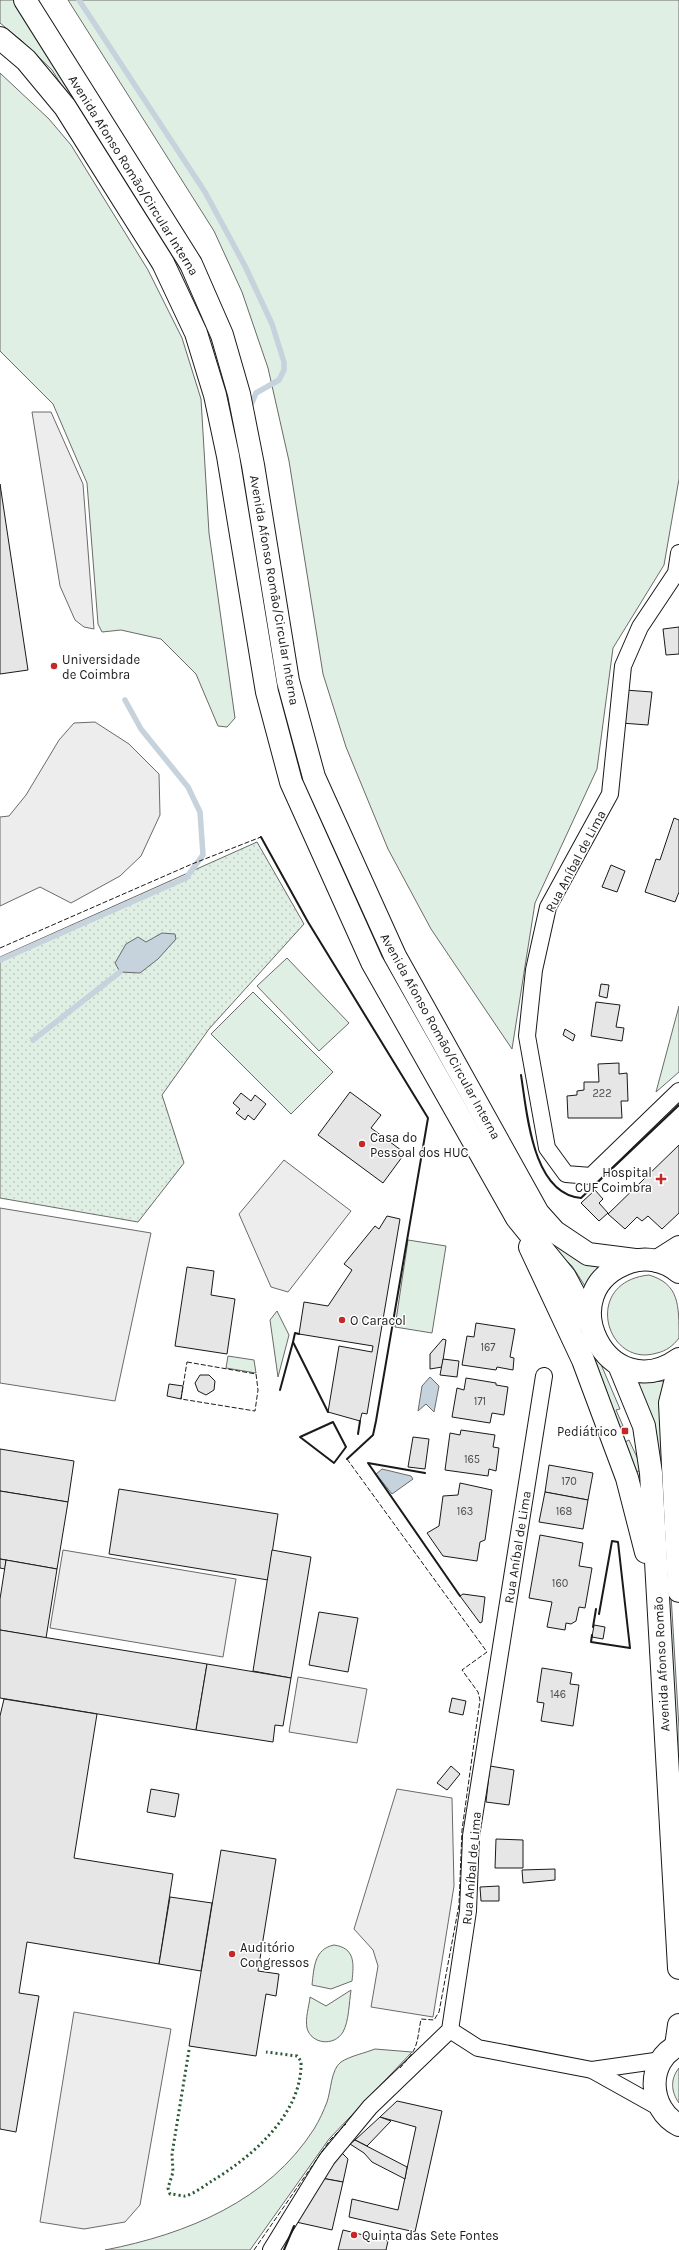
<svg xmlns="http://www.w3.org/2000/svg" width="679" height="2250" font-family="Karla,sans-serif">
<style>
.grass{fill:#e0efe3;stroke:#6a6a6a}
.park{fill:url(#park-dots);stroke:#6a6a6a}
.parking{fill:#ededed;stroke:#6a6a6a}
.water{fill:#c6d2dc;stroke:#6a6a6a}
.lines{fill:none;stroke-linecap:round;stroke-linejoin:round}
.stream{stroke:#c6d2dc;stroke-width:5.5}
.building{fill:#e6e6e6;stroke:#1a1a1a}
.street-casing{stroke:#1a1a1a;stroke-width:18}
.secondary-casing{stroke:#1a1a1a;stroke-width:24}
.primary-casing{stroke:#1a1a1a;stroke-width:24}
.street{stroke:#fff;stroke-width:16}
.secondary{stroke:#fff;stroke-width:22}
.primary{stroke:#fff;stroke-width:22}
.hedge{stroke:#2b5a34;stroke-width:3;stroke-dasharray:2 3;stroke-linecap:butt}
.fence{stroke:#1a1a1a;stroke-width:1;stroke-dasharray:5 2;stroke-linecap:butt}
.wall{stroke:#1a1a1a;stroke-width:2}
.poi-dot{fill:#c62828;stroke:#fff;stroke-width:1.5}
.labels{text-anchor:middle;stroke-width:3;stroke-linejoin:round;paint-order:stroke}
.number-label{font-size:11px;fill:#4d4d4d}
.street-label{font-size:13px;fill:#1a1a1a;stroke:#fff}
.poi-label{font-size:13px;fill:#1a1a1a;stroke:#fff;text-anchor:start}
</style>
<defs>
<pattern id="park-dots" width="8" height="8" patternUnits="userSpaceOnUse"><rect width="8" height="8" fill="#e0efe3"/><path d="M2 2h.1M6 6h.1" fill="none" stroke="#c0ccc2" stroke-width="1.8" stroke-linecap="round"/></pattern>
</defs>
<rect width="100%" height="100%" fill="#fff"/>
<g class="grass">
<polygon points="0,0 15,0 177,259 215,342 230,393 305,768 541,1226 599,1266 585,1286 572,1266 545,1240 457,1092 389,967 340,868 317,815 298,765 286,724 270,655 240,473 155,233 52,70 22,41 0,23"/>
<polygon points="68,0 679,0 679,479 664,565 613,648 597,769 535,903 512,1049 431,929 388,849 346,747 323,674 289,461 268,368 242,292 214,231"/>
<polygon points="0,73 49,119 71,145 148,270 182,338 201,399 209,533 235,718 227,727 218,726 196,674 161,639 121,630 102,632 98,624 87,483 53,404 0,351"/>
<polygon points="287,958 349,1023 319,1051 257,986"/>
<polygon points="253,992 333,1072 291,1114 211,1034"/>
<polygon points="679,1006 679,1072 656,1092"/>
<polygon points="408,1240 446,1246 432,1333 395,1327"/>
<path d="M649 1275C679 1284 679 1304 679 1338 673 1346 666 1351 657 1353 606 1369 581 1282 649 1275Z"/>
<polygon points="565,1288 576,1311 584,1341 591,1353 600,1362 620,1409 616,1410 623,1426 618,1428 625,1442 629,1440 642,1468 641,1471 630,1472"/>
<polygon points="277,1311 289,1335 278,1377 270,1320"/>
<polygon points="228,1356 254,1360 256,1373 226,1368"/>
<polygon points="664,1381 660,1402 663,1466 658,1467 637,1383"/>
<polygon points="659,1478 664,1478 679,1728 679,1820"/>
<path d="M334 1945C355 1948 354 1963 352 1981L331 1989 312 1985C314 1968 314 1949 334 1945Z"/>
<path d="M351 1990C349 2003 349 2021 343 2032 334 2047 311 2044 307 2028 305 2018 309 2007 310 1997L326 2006Z"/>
<path d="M375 2049 412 2052 329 2139 250 2250H105C187 2234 268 2201 314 2129 319 2121 324 2110 327 2102 331 2091 331 2069 341 2062 350 2056 365 2053 375 2049Z"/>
<path d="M679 2068V2103C671 2092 670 2079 679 2068Z"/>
</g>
<polygon class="park" points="257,842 304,924 209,1029 162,1095 184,1163 138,1222 0,1198 0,957"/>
<g class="parking">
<polygon points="32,412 51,412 83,484 94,629 84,627 75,620 60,586"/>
<polygon points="95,722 129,744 159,774 160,815 141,856 120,876 71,903 40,887 0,906 0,817 9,816 26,795 59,740 74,723"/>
<polygon points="284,1160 351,1211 288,1292 271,1287 239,1214"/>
<polygon points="0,1208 151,1233 115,1401 0,1383"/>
<polygon points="63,1550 236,1579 223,1657 50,1628"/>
<polygon points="298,1677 367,1689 357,1743 289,1732"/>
<polygon points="397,1789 452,1798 454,1886 433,2017 371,2007 378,1966 373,1950 354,1929"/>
<polygon points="74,2012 171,2029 140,2205 125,2222 84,2229 40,2222"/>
</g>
<g class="water">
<polygon points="162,933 175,934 176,939 158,959 140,973 120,972 115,963 126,944 138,937 146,942"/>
<polygon points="430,1377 439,1386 434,1412 426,1404 418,1411 422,1386"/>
<polygon points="382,1469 411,1476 413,1479 392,1494 376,1474"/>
</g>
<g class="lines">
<g class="stream">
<polyline points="79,0 205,192 245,266 272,324 284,362 284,370 279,380 256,393 252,403"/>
<polyline points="0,960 186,878 203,855 200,812 188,787 141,729 125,700"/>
<polyline points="33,1040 120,972"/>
</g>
</g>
<g class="building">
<polygon points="0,484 28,670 0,674"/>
<polygon points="679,627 679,654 666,655 663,629"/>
<polygon points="625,690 652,692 648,725 621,723"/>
<polygon points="674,818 679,820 679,892 675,902 645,892 656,859 660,860"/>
<polygon points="611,865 625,871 617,892 602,887"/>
<polygon points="601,984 609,985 607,998 599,996"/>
<polygon points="596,1002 620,1005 616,1027 624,1028 622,1041 591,1036"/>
<polygon points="565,1029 575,1035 573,1041 563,1035"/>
<polygon points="619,1063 619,1074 627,1073 628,1101 621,1101 622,1118 568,1118 567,1096 577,1095 577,1091 584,1090 584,1082 599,1082 598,1064"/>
<polygon points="350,1092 381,1115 371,1128 405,1153 383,1183 318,1135"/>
<polygon points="241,1093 251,1101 255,1095 266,1104 254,1120 248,1115 245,1120 236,1113 240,1109 233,1103"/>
<polygon points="679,1145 679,1213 662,1229 648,1216 642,1221 637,1217 625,1229 608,1214"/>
<polygon points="595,1190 603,1199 599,1203 608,1213 599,1221 581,1203"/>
<polygon points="387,1216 400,1219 367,1414 362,1413 360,1421 328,1412 339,1346 372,1352 373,1346 299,1334 304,1302 328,1306 352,1270 344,1264 375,1226 379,1229"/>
<polygon points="187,1267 214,1271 211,1295 235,1299 227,1354 175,1346"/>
<polygon points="476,1323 515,1329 510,1357 514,1358 513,1370 497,1367 496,1370 462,1365 467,1336 474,1337"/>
<polygon points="443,1339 446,1340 442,1367 430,1369 430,1354"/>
<polygon points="443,1359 459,1361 457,1377 440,1375"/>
<polygon points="200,1375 209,1375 215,1381 214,1390 206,1395 198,1391 195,1383"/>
<polygon points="466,1378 496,1383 496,1385 508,1387 504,1415 492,1413 490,1423 452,1417 457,1388 464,1390"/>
<polygon points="169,1384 183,1386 181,1399 167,1396"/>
<polygon points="461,1430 495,1435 493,1447 499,1448 496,1471 489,1469 488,1476 445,1470 450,1433 460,1435"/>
<polygon points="413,1437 429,1439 425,1469 408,1467"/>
<polygon points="0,1449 74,1461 68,1502 0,1491"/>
<polygon points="549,1465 593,1473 588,1500 545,1492"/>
<polygon points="460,1483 492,1490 485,1540 480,1542 477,1561 443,1556 427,1533 439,1526 443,1496 458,1495"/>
<polygon points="119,1489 278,1514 268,1580 109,1554"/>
<polygon points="0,1491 68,1502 57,1569 0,1559"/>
<polygon points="545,1492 588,1500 583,1529 539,1522"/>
<polygon points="540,1535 583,1543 579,1566 592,1568 585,1608 579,1607 576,1621 571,1624 566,1623 565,1630 547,1627 552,1602 529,1598"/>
<polygon points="272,1550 311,1557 291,1678 253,1671"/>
<polygon points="0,1559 6,1560 5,1569 0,1568"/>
<polygon points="6,1560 57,1569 46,1638 0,1630 0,1599"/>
<polygon points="463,1594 485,1597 482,1622 480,1623 460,1596"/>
<polygon points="319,1612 358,1618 348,1672 309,1665"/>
<polygon points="594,1625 605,1627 603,1639 592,1637"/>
<polygon points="0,1630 207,1664 196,1730 0,1698"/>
<polygon points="207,1664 291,1678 283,1726 275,1725 273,1742 196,1730"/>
<polygon points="542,1668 572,1673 570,1684 579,1685 573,1726 541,1721 544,1703 537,1702"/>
<polygon points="452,1698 466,1701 463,1715 449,1712"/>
<polygon points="4,1699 97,1714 74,1858 173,1874 159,1964 27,1942 19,1993 39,1996 16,2132 0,2129 0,1716"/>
<polygon points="451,1766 460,1774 447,1790 437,1783"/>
<polygon points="490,1766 514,1770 509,1805 486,1802"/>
<polygon points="151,1789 179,1794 175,1817 147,1812"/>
<polygon points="496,1839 523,1840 523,1868 495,1868"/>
<polygon points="221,1850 276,1859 258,1971 279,1974 276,1996 266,1994 256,2056 189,2046"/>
<polygon points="555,1869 555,1880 523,1883 522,1870"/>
<polygon points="499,1886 499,1901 481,1901 480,1887"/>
<polygon points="170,1897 212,1903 201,1971 159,1964"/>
<polygon points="397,2101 442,2111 415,2232 349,2217 352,2199 398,2210 416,2127 380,2117"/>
<polygon points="380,2117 391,2121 367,2146 355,2140"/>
<polygon points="355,2140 407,2167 405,2179 372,2162 364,2153 350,2144"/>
<polygon points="341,2152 348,2159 343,2182 321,2178"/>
<polygon points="321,2178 343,2182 332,2230 296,2222"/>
<polygon points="343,2230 388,2241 386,2250 338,2250"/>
</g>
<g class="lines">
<defs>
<g id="street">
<polyline points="679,553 676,573 640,627 623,666 610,794 548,907 534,970 527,1036 547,1148 566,1174 591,1176 679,1091"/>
<polyline points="450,2030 478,2048 592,2070 660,2108"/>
<polyline points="592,2070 662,2060"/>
<polyline points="271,2250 327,2159 370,2107 450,2030 468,1911 471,1836 544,1376"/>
</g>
<polyline id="secondary" points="657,1261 679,1247"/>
<g id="primary">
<polyline points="25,0 191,264 222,335 239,394 253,465 288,681 314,777 395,956 538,1213 555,1232 588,1254 635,1260"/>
<polyline points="0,38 26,60 65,107 163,263 196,333 215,395 228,456 267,692 291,782 372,962 517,1218 565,1277 590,1324"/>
<polyline points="530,1247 583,1360 627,1478 646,1552"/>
<path d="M679 1272C665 1261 647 1256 630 1262 547 1290 608 1410 679 1359"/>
<polyline points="619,1365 644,1426 651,1473 679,1968"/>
<polyline points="679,1367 670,1403 679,1591"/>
<path d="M679 2045C645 2060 648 2110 679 2125"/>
<polyline points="676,2046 679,2025"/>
</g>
</defs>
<use href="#street" class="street-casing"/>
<use href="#secondary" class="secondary-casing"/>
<use href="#primary" class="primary-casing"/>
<use href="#street" class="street"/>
<use href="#secondary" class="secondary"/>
<use href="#primary" class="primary"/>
<path class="hedge" d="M189 2050 172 2154 173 2172 168 2188 170 2194C175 2194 181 2196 185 2196 194 2194 204 2186 212 2181 253 2156 303 2113 301 2061L297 2056 266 2052"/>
<g class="fence">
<polyline points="0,948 192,864 261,837"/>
<polygon points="187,1362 256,1374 258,1390 255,1411 181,1399"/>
<path d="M347 1459 487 1652 462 1670 478 1692 480 1700 462 1830 459 1905 439 2012 434 2020 421 2019C416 2046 419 2047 400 2068"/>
<polyline points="254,2250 330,2140 346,2124"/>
</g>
<g class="wall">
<polyline points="261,837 308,922 428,1118 376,1421 373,1435 347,1459"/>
<path d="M521 1075C527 1112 532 1194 581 1198L679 1105"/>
<polyline points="299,1334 295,1333 293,1342 328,1412"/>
<polyline points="280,1390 293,1342"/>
<polygon points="333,1422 346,1447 334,1463 300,1437"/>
<polyline points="358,1434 360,1421"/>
<polyline points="425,1473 368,1463 460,1596"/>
<polyline points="593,1627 596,1609"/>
<polyline points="592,1635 591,1642 630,1648 618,1542 612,1541 599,1614"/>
<polyline points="284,2250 294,2226"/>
</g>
</g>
<g class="poi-dot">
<circle cx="54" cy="666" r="4"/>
<circle cx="362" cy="1144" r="4"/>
<path d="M659 1173h4v4h4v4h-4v4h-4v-4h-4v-4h4z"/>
<circle cx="342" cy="1320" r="4"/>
<rect x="621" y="1427" width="8" height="8" rx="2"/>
<circle cx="232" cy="1954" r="4"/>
<circle cx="354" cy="2235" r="4"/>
</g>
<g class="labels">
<g class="number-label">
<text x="602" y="1097">222</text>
<text x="488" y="1351">167</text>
<text x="480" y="1405">171</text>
<text x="472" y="1463">165</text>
<text x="569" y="1485">170</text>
<text x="465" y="1515">163</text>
<text x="564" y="1515">168</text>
<text x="560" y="1587">160</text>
<text x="558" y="1698">146</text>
</g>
<g class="street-label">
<text transform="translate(134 175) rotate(58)" y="5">Avenida Afonso Romão/Circular Interna</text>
<text transform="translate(275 590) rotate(80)" y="5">Avenida Afonso Romão/Circular Interna</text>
<text transform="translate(575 861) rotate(-62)" y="5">Rua Aníbal de Lima</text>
<text transform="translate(441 1036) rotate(61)" y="5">Avenida Afonso Romão/Circular Interna</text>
<text transform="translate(517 1547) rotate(-81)" y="5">Rua Aníbal de Lima</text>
<text transform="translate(661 1664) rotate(-93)" y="5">Avenida Afonso Romão</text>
<text transform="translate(471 1868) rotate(-85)" y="5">Rua Aníbal de Lima</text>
</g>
<g class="poi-label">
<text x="62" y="664">Universidade<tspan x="62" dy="15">de Coimbra</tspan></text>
<text x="370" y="1142">Casa do<tspan x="370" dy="15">Pessoal dos HUC</tspan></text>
<text x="652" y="1177" text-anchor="end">Hospital<tspan x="652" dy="15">CUF Coimbra</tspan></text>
<text x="350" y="1325">O Caracol</text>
<text x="617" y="1436" text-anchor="end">Pediátrico</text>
<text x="240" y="1952">Auditório<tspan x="240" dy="15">Congressos</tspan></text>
<text x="362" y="2240">Quinta das Sete Fontes</text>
</g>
</g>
</svg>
